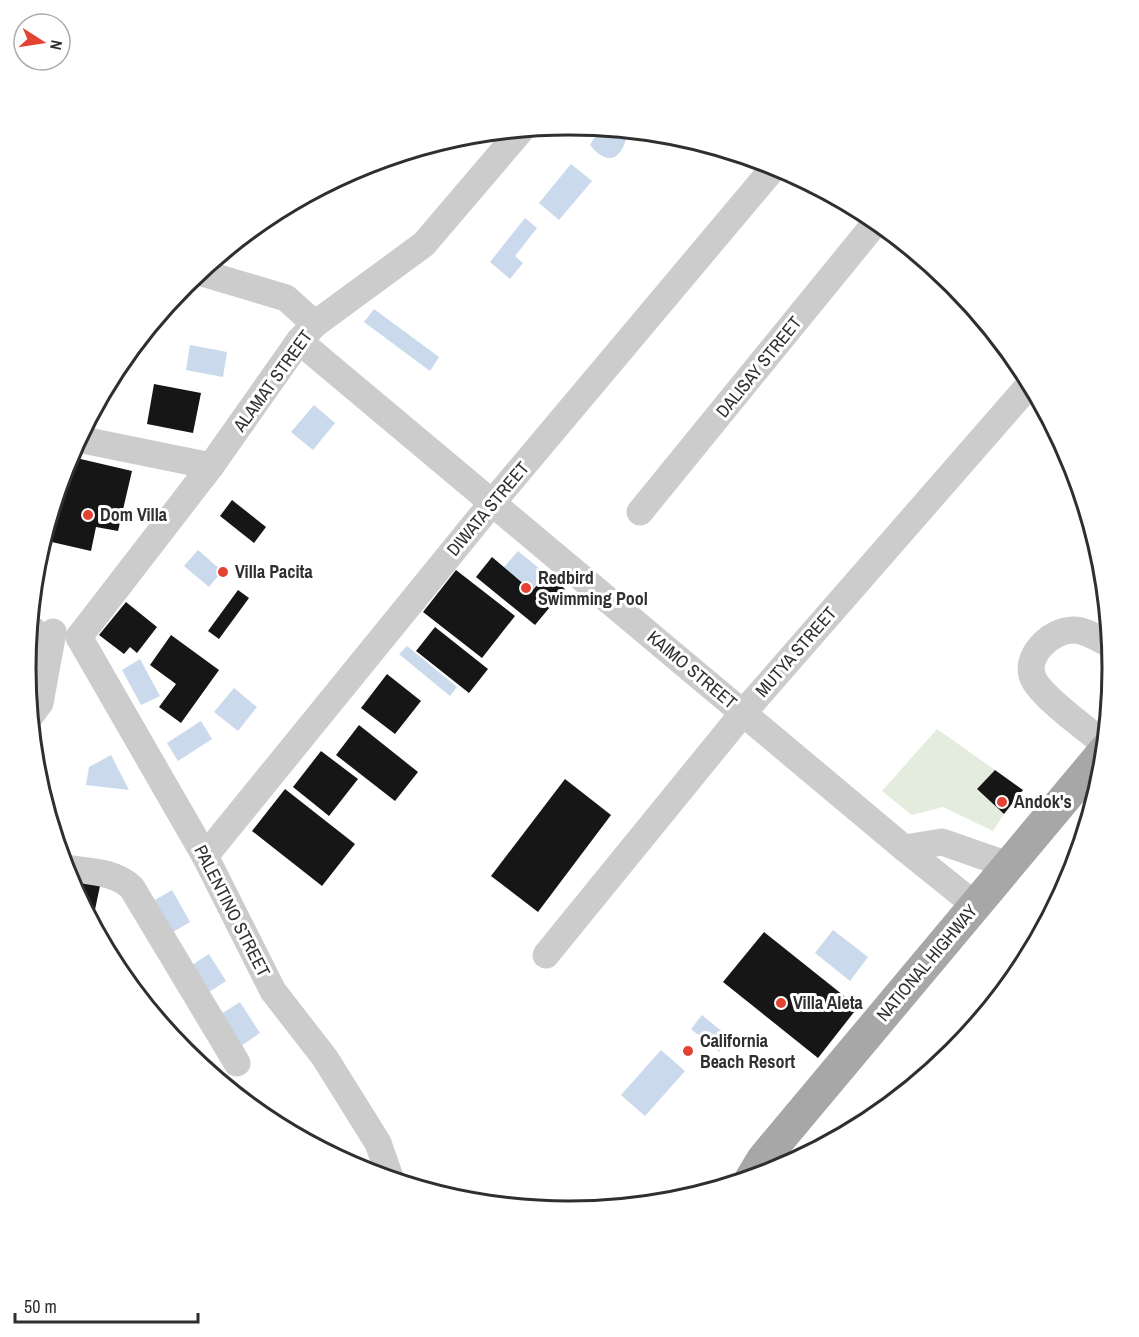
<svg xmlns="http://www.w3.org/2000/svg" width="1139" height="1337" font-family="'Archivo Narrow',sans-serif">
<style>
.green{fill:#e3ecdd}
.water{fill:#cad9ec}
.building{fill:#161616}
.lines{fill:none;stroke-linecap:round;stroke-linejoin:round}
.minor{stroke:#ccc;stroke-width:27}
.major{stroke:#a7a7a7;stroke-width:33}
.poi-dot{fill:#e44333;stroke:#fff;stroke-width:2}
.labels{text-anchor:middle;stroke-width:6;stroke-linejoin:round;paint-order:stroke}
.street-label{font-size:18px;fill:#2f2f2f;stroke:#fff}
.poi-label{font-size:18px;font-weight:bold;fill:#2f2f2f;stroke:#fff;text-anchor:start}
.rim{fill:none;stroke:#2f2f2f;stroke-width:3}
</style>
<rect width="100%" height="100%" fill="#fff"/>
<polygon class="green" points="937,729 995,770 977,789 1004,814 993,831 943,807 912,815 882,791"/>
<g class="water">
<path d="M605 128 628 130C624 156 610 170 590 145L596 135Z"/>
<polygon points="571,164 592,181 559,220 539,203"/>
<polygon points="525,218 537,228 515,256 523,263 510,279 490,262"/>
<polygon points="374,309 439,357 430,371 364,322"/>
<polygon points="190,345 227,352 223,377 186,370"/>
<polygon points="314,405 335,423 313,450 291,432"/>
<polygon points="198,550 222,571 209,587 184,566"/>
<polygon points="518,551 546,574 532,590 504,567"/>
<polygon points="407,646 457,687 450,696 399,654"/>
<polygon points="140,659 160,696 141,705 122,670"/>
<polygon points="234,688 257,707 238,731 214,712"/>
<polygon points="201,721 212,739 178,761 167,743"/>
<polygon points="111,755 129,790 86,785 89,767"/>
<polygon points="172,890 190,922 173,932 155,900"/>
<polygon points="833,930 868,957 850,981 815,953"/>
<polygon points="209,954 226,981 209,992 192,965"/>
<polygon points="240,1002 260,1033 241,1046 221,1014"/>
<polygon points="702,1015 730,1038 719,1052 691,1029"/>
<polygon points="661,1050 685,1071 645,1116 621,1095"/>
</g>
<g class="building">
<polygon points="154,384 201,393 193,433 147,424"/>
<polygon points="72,457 132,471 118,531 96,527 91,551 43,540 58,488 65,490"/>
<polygon points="232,500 266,527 254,543 220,516"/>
<polygon points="492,557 532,591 546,574 565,589 535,625 476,577"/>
<polygon points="456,570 515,616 482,658 423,612"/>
<polygon points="238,590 249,598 219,639 208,631"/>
<polygon points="126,602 157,627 137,653 130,647 124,654 99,635"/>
<polygon points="435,627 488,669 469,693 416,651"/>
<polygon points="171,635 219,670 181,723 159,707 176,684 150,665"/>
<polygon points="387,674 421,701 395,734 361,708"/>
<polygon points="359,725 418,772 395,801 336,755"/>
<polygon points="321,751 358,779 329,816 293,787"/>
<polygon points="995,770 1023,790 1004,814 977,789"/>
<polygon points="565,779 611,815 538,912 491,876"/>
<polygon points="285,789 355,844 322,886 252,831"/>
<polygon points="68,879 100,886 93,919 89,918"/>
<polygon points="764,932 858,1007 818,1058 723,982"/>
</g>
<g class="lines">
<g class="minor">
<polyline points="199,272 286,298 315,324"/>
<polyline points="299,341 904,848 975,905"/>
<polyline points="78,439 211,466"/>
<polyline points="640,512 877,221"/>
<polyline points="79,637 211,466 299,341 315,324 424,244 522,129"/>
<polyline points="79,637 205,856 273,991 325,1058 378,1143 391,1180"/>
<polyline points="26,673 33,630"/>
<polyline points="30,716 40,703 53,632"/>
<path d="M1106 745C1089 731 1043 698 1034 680 1022 657 1051 630 1073 630 1086 630 1099 639 1111 645"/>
<polyline points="904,848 942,842 1008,865"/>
<polyline points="205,856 492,503 776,165"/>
<path d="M64 868C87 871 115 871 132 888L237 1063"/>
<polyline points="546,955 743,713 1031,383"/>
</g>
<polyline class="major" points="751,1179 763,1159 1106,749"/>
</g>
<g class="poi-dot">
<circle cx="88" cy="515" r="6"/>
<circle cx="223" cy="572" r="6"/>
<circle cx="526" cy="588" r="6"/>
<circle cx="1002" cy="802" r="6"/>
<circle cx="781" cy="1003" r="6"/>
<circle cx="688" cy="1051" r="6"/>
</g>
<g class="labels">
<g class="street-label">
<text transform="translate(759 367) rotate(-51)" y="6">DALISAY STREET</text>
<text transform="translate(273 381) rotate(-54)" y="6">ALAMAT STREET</text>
<text transform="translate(488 509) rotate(-50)" y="6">DIWATA STREET</text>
<text transform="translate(796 652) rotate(-49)" y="6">MUTYA STREET</text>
<text transform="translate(692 670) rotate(40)" y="6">KAIMO STREET</text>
<text transform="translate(232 911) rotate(63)" y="6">PALENTINO STREET</text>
<text transform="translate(927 963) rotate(-50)" y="6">NATIONAL HIGHWAY</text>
</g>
<g class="poi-label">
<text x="100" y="521">Dom Villa</text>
<text x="235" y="578">Villa Pacita</text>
<text x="538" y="584">Redbird<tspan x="538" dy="21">Swimming Pool</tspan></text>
<text x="1014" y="808">Andok's</text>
<text x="793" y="1009">Villa Aleta</text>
<text x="700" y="1047">California<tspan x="700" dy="21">Beach Resort</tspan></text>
</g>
</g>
<path d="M0 0H1139V1337H0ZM36 668a533 533 0 1 1 1066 0a533 533 0 1 1-1066 0Z" fill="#fff" fill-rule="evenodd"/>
<path class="rim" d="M36 668a533 533 0 1 1 1066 0a533 533 0 1 1-1066 0Z"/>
<g transform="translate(42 42) rotate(102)"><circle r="28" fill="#ffffff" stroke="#acacac" stroke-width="1.5"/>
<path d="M0-4.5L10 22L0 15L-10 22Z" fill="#e44333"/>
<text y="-9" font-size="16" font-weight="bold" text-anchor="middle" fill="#2f2f2f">N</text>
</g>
<path d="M15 1313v9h183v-9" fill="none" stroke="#2f2f2f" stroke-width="3"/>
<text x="24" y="1313" font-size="18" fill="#2f2f2f" stroke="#ffffff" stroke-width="4.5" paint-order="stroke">50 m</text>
</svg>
